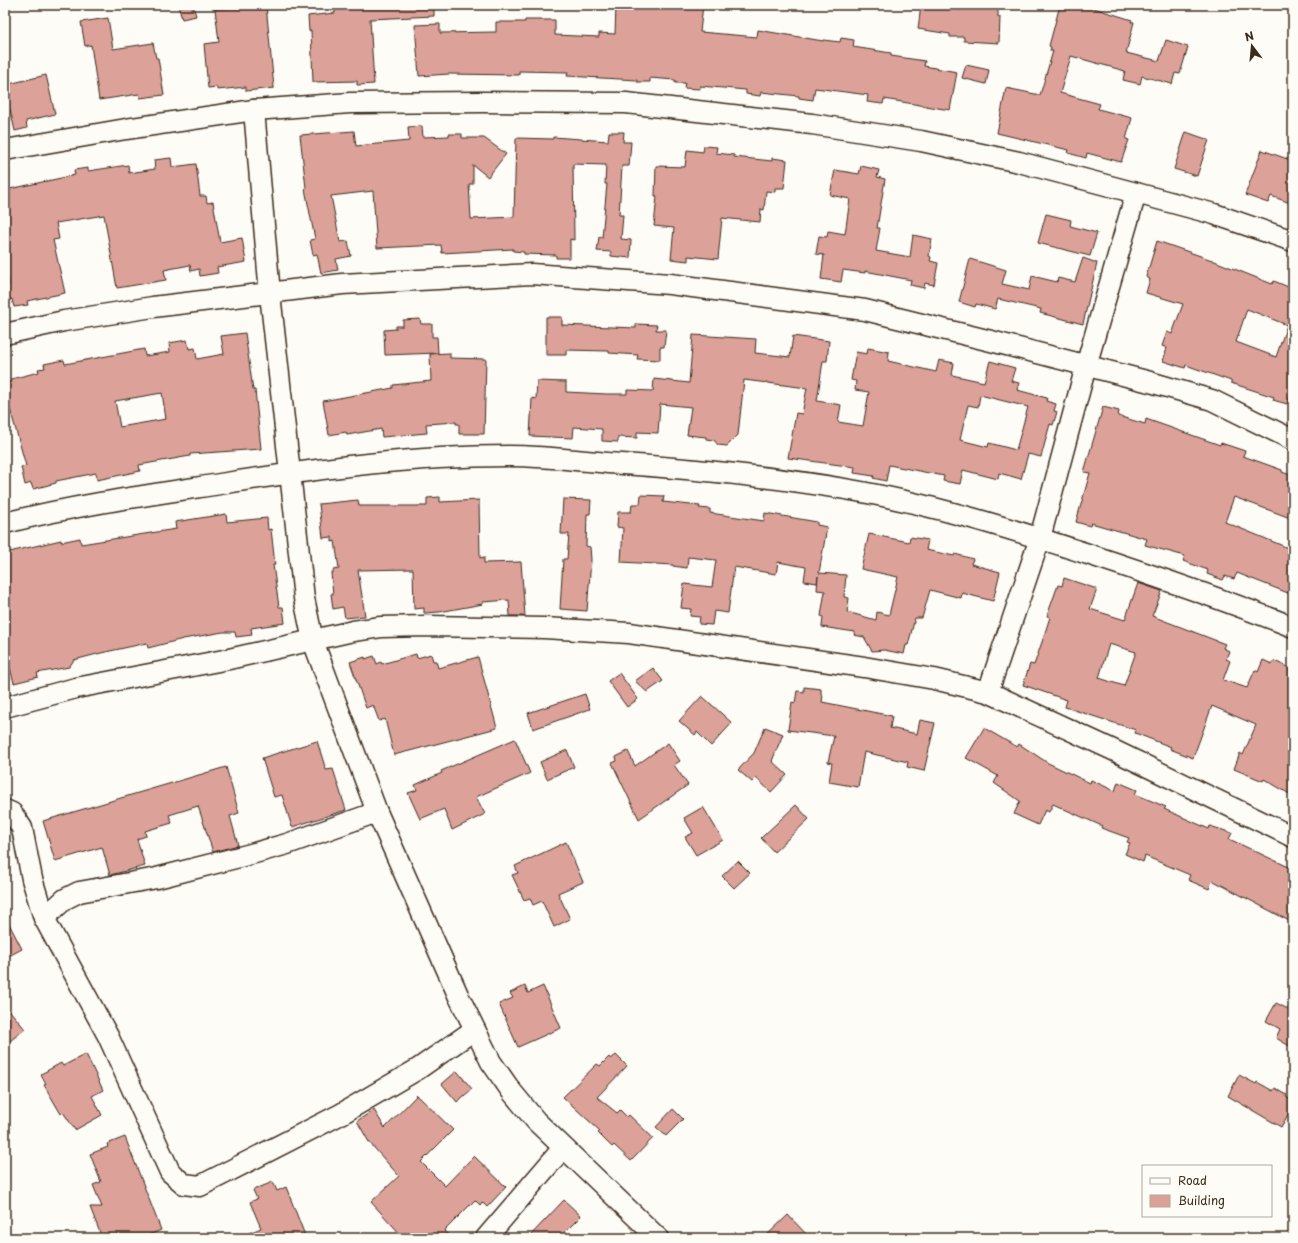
<svg xmlns="http://www.w3.org/2000/svg" width="1298" height="1243" font-family="'Playpen Sans',sans-serif">
<style>
.building{fill:#dca29a;stroke:#3b2a1e;fill-rule:evenodd}
.lines{fill:none;stroke-linecap:round;stroke-linejoin:round}
.minor-casing{stroke:#3b2a1e;stroke-width:23}
.minor{stroke:#fdfcf7;stroke-width:20}
</style>
<rect width="100%" height="100%" fill="#fdfcf7"/>
<filter id="ink" filterUnits="userSpaceOnUse"><feTurbulence type="fractalNoise" baseFrequency=".025" numOctaves="2"/><feDisplacementMap in="SourceGraphic" scale="8" xChannelSelector="R" yChannelSelector="G"/><feConvolveMatrix kernelMatrix="1 2 1 2 8 2 1 2 1" color-interpolation-filters="sRGB"/></filter>
<g filter="url(#ink)">
<g class="building">
<polygon points="178,5 193,5 196,16 182,19"/>
<polygon points="235,5 266,5 274,88 246,91 246,87 217,90 217,87 208,88 204,44 219,42 215,9 236,7"/>
<polygon points="353,5 434,5 434,16 370,19 374,84 357,85 357,81 313,82 311,30 309,31 308,16 335,13 335,6"/>
<polygon points="616,5 674,8 674,5 703,5 700,32 757,37 758,30 823,41 823,40 840,42 841,38 854,40 853,47 891,53 891,56 925,61 924,66 957,72 950,110 884,99 883,104 867,102 868,95 815,88 813,100 799,98 799,96 761,92 760,96 746,94 746,90 700,86 700,89 684,88 685,83 675,83 675,80 650,78 650,82 637,82 637,80 567,76 568,72 519,71 519,75 449,74 419,76 415,25 440,24 440,33 496,32 496,22 525,22 525,20 555,20 555,35 599,37 599,33 615,34"/>
<polygon points="921,5 960,10 960,5 998,5 998,17 1000,17 999,43 964,41 964,37 950,37 950,34 918,29"/>
<polygon points="1060,5 1084,5 1132,20 1131,22 1134,22 1126,53 1159,61 1166,40 1188,47 1180,74 1175,73 1172,84 1142,76 1140,84 1123,80 1125,71 1071,56 1060,93 1100,104 1098,109 1132,118 1126,139 1129,140 1121,162 1087,153 1086,158 1068,153 1069,150 997,133 1006,88 1040,95 1053,51 1050,51 1051,47 1049,46"/>
<polygon points="108,18 113,49 153,43 156,58 158,58 164,95 140,98 139,94 99,100 91,45 85,46 81,22"/>
<polygon points="966,65 989,70 986,84 962,78"/>
<polygon points="46,75 55,114 26,121 27,128 15,131 10,109 5,110 5,85"/>
<polygon points="422,126 423,137 449,136 449,134 462,134 462,138 484,138 506,154 488,177 473,165 473,184 469,184 471,219 514,217 516,138 553,139 553,137 608,141 609,132 624,132 623,142 631,142 629,166 622,166 619,215 623,215 621,239 631,240 630,258 611,256 611,252 597,251 599,237 602,238 607,184 605,184 606,165 573,164 574,240 570,239 570,258 556,258 556,255 524,254 524,252 513,251 513,249 442,253 441,245 377,248 373,191 331,196 340,242 348,241 351,256 336,259 338,270 321,273 317,254 313,255 310,240 315,239 305,189 306,188 300,135 354,131 356,146 409,141 408,127"/>
<polygon points="1186,132 1209,140 1197,176 1174,169"/>
<polygon points="704,146 717,147 716,153 734,155 734,157 772,161 772,158 787,160 784,188 775,188 775,192 766,191 764,210 761,209 760,222 722,218 718,259 688,256 688,261 671,259 674,228 654,226 657,196 655,196 656,166 685,167 687,150 703,152"/>
<polygon points="1262,150 1293,161 1293,204 1271,196 1268,203 1245,195"/>
<polygon points="171,158 172,167 196,164 200,196 206,196 207,203 213,202 220,242 242,238 246,262 217,267 218,273 200,276 199,269 191,271 190,265 164,270 166,280 117,288 104,215 56,223 59,239 53,240 65,293 27,301 28,305 14,307 12,299 7,300 5,285 9,285 5,265 5,190 75,175 74,170 88,168 88,171 128,165 129,173 155,169 154,160"/>
<polygon points="861,166 879,170 877,177 885,179 877,228 880,228 876,251 910,257 913,235 932,239 929,256 931,257 930,261 938,263 934,285 925,283 924,288 910,285 911,280 865,271 865,273 843,270 841,282 821,279 824,255 816,254 819,236 827,237 828,231 845,234 850,199 830,195 835,170 859,174"/>
<polygon points="1046,214 1071,220 1070,226 1097,233 1090,256 1038,243"/>
<path d="M1157 241 1212 260 1272 284 1274 281 1293 289V388L1287 404 1273 400 1274 397 1231 383V381L1186 365 1185 368 1163 361 1167 348 1162 346 1167 332 1172 334 1183 304 1146 293 1150 279 1146 277ZM1247 309 1287 325 1276 357 1236 342Z"/>
<polygon points="1083,258 1097,263 1083,324 1040,313 1041,309 998,299 995,309 976,304 975,307 959,302 970,259 1006,270 1002,284 1029,290 1032,276 1057,282 1058,278 1075,282"/>
<polygon points="546,317 562,317 562,325 636,328 636,324 657,325 656,330 666,330 664,347 660,347 660,360 637,359 638,355 609,353 609,351 566,350 566,355 546,355"/>
<polygon points="420,319 421,324 432,324 432,337 437,337 438,353 385,355 384,330 396,329 396,326 403,326 403,320"/>
<path d="M245 333 253 390H255L261 449 190 454V456L139 465 140 471 97 480 96 473 56 481V483L33 489 31 483 25 485 21 467 26 466 5 391V383L11 382V379L39 372 38 369 45 368 44 364 64 360 65 364 144 349 145 356 170 352 169 343 187 340 189 349 195 348 197 359 224 354 221 336ZM162 393 166 419 120 427 115 401Z"/>
<path d="M693 335 756 339 755 353 790 357 793 336 829 341 827 361H823L817 401 841 405 838 422 863 426 869 392 855 390 856 381 851 380 856 352 867 354 868 348 889 352 888 361 936 372 939 360 954 363 952 375 984 382 990 361 1015 368 1011 381 1019 383 1017 390 1047 398 1046 401 1056 404 1054 411 1057 412 1053 425 1050 424 1041 457 1028 454 1021 479 999 473 998 479 963 470 960 484 943 481 944 476 889 465 886 481 873 478 874 476 854 473 855 467 788 458 796 413 802 414 807 388 744 380 738 435 727 446 718 445 714 440 706 439V437L687 435 691 407 660 404 658 433 637 432V438L618 437V442L602 441V429L574 427 573 438 530 436 532 398 536 399 537 381 566 382V392L606 394H627V390L653 391 654 379 689 383ZM980 395 1028 407 1016 450 989 443 988 447 960 440 968 405 978 407Z"/>
<polygon points="450,353 450,358 486,359 484,434 459,434 459,424 456,424 456,422 426,424 427,433 382,437 381,429 347,435 346,432 329,435 323,401 393,388 393,385 431,381 430,354"/>
<polygon points="1103,407 1119,411 1118,416 1145,424 1146,419 1220,445 1221,443 1245,451 1243,456 1282,470 1282,472 1293,476 1293,519 1234,497 1225,522 1293,550 1293,595 1237,573 1234,579 1225,576 1223,580 1207,574 1208,570 1183,561 1185,556 1145,545 1147,539 1091,523 1090,526 1076,522 1090,473 1084,472"/>
<polygon points="641,495 664,496 663,502 700,506 699,508 710,509 710,513 764,521 765,513 817,522 817,525 827,527 819,573 846,575 844,597 849,598 847,612 876,620 877,612 889,615 898,577 861,569 869,534 909,542 910,537 928,540 926,550 954,556 955,554 973,559 971,564 1000,572 993,601 962,593 961,598 930,590 922,618 915,618 908,645 906,645 904,654 884,650 872,651 864,637 854,635 855,632 822,627 823,617 821,616 825,591 817,590 818,576 817,583 804,581 806,567 778,562 776,574 734,567 728,613 714,611 712,625 699,624 700,617 690,616 691,609 681,608 684,584 712,587 716,560 688,557 687,568 673,566 673,565 621,562 623,528 617,527 618,512 631,512 632,504 640,504"/>
<polygon points="440,497 440,502 479,500 480,558 484,557 484,563 521,562 525,616 510,616 509,600 483,602 483,604 439,612 424,613 424,608 414,609 413,569 358,570 365,616 345,618 343,607 333,609 331,594 333,594 331,573 333,573 333,570 339,569 335,541 332,542 332,537 323,538 319,504 358,500 359,506 427,506 427,498"/>
<polygon points="563,499 591,500 590,514 587,514 586,546 590,547 591,560 587,611 560,609 563,559 567,559 569,534 561,534"/>
<polygon points="226,514 227,522 267,518 268,530 271,529 275,565 273,565 279,607 283,607 285,623 251,628 252,635 236,637 235,632 223,632 183,639 148,648 147,643 101,653 74,660 69,667 37,673 38,677 14,683 5,649 5,553 61,540 61,542 80,538 81,544 176,529 175,522"/>
<path d="M1064 578 1097 589 1090 609 1125 620 1138 583 1162 591 1152 616 1225 644 1223 648 1229 651 1226 659 1230 661 1223 680 1247 688 1255 670 1258 672 1263 660 1272 664 1274 661 1288 667 1293 676V796L1264 779 1263 781 1234 769 1240 753 1243 755 1256 725 1212 706 1193 758 1170 749 1171 747 1135 733 1136 730 1065 707 1067 700 1023 685 1030 664 1034 665 1042 642 1050 617 1047 616 1058 585 1062 586ZM1109 644 1136 652 1124 686 1099 678Z"/>
<polygon points="416,654 417,658 431,654 433,661 436,661 438,668 478,657 497,728 394,755 385,719 379,721 373,705 366,708 350,662 365,657 365,659 374,656 377,664 381,662 382,664"/>
<polygon points="653,668 663,681 647,692 635,681"/>
<polygon points="619,673 638,699 627,707 608,681"/>
<polygon points="804,687 821,689 821,694 823,695 822,702 892,716 890,728 917,734 920,720 935,723 924,771 907,767 908,762 864,752 858,787 829,782 832,763 828,762 834,736 788,730 792,702 795,703 797,691 804,692"/>
<polygon points="585,694 590,709 533,729 528,713"/>
<polygon points="702,696 732,723 711,746 697,732 695,735 679,721"/>
<polygon points="765,727 783,734 772,761 787,775 771,792 756,778 752,782 738,770 754,753"/>
<polygon points="984,728 1017,747 1019,744 1048,763 1090,783 1091,780 1115,791 1118,782 1137,790 1135,794 1166,807 1164,809 1209,829 1210,826 1232,833 1229,839 1293,869 1293,923 1212,880 1209,889 1188,880 1190,875 1145,856 1143,862 1125,854 1130,843 1127,842 1129,838 1101,828 1102,826 1053,804 1049,812 1045,810 1038,825 1014,814 1020,801 994,783 998,776 966,758"/>
<polygon points="515,739 530,773 476,797 485,814 452,830 444,809 420,819 408,793 417,790 415,785 442,773 441,771"/>
<polygon points="317,741 326,770 333,769 346,810 292,827 282,795 274,797 262,758"/>
<polygon points="668,743 680,761 674,765 688,785 639,819 612,763 617,761 616,757 628,751 635,766"/>
<polygon points="567,750 574,767 547,779 540,762"/>
<polygon points="226,767 239,813 230,816 238,845 213,852 198,806 169,815 172,823 145,831 146,836 137,839 145,866 110,875 102,847 55,861 43,821"/>
<polygon points="796,805 809,819 774,852 761,838"/>
<polygon points="703,807 723,840 696,855 685,837 693,833 684,818"/>
<polygon points="566,842 583,882 558,893 570,919 554,927 542,901 533,905 530,898 524,900 512,875 518,873 515,866"/>
<polygon points="738,861 750,873 734,888 722,876"/>
<polygon points="5,916 22,949 5,958"/>
<polygon points="525,986 528,993 543,986 561,1028 518,1047 499,1004 513,998 510,993"/>
<polygon points="1276,1003 1290,1010 1293,1005 1293,1048 1276,1038 1280,1029 1266,1021"/>
<polygon points="5,1005 25,1029 5,1045"/>
<polygon points="86,1054 103,1090 92,1096 102,1115 75,1130 63,1112 61,1114 44,1085 46,1084 41,1074 61,1063 63,1066"/>
<polygon points="616,1055 627,1066 597,1097 617,1113 620,1110 627,1117 629,1115 653,1138 631,1161 614,1145 612,1147 598,1133 600,1131 563,1097 597,1064 600,1066 609,1057 611,1059"/>
<polygon points="457,1071 472,1089 457,1102 442,1084"/>
<polygon points="1239,1075 1256,1084 1257,1082 1273,1091 1275,1088 1287,1095 1286,1097 1293,1101 1293,1106 1281,1127 1228,1096"/>
<polygon points="417,1095 453,1130 421,1162 445,1186 474,1156 506,1187 487,1207 482,1202 480,1205 475,1200 444,1231 452,1238 404,1238 371,1202 399,1176 369,1142 357,1121 374,1110 385,1128"/>
<polygon points="673,1109 683,1119 666,1136 656,1127"/>
<polygon points="125,1137 161,1230 142,1238 102,1238 90,1207 102,1207 93,1185 101,1182 90,1154 108,1147 107,1144"/>
<polygon points="273,1182 277,1191 286,1187 306,1238 237,1238 261,1228 250,1202 257,1199 253,1190"/>
<polygon points="564,1200 581,1216 559,1238 528,1238"/>
<polygon points="788,1215 810,1238 764,1238"/>
</g>
<g class="lines">
<defs>
<g id="minor">
<polyline points="254,110 270,294 304,598 313,641 377,812 459,997 491,1062 512,1092 536,1121 658,1238"/>
<polyline points="5,150 126,129 254,110 350,103 483,102 626,103 812,124 921,141 1019,162 1136,193 1214,214 1293,241"/>
<polyline points="5,334 64,321 153,307 342,284 532,274 670,284 865,310 991,341 1150,382 1212,400 1293,440"/>
<path d="M5 523C76 505 148 495 220 484 315 469 412 456 509 456 542 456 575 460 608 463 687 468 767 476 845 489 929 503 1012 529 1094 556 1161 578 1227 601 1293 627"/>
<polyline points="988,692 1040,538 1086,366 1136,193"/>
<polyline points="5,707 76,688 229,659 353,631 381,627 428,626 544,628 629,633 864,667 934,679 988,692 1111,749 1293,837"/>
<polyline points="5,810 12,813 22,828 32,879 44,918"/>
<polyline points="377,812 287,844 251,854 157,878 79,892 65,899 44,918 108,1036 170,1172 184,1184 200,1186 341,1114 418,1069 474,1030"/>
<polyline points="486,1238 563,1148"/>
</g>
</defs>
<use href="#minor" class="minor-casing"/>
<use href="#minor" class="minor"/>
</g>
</g>
<rect width="1298" height="1243" fill="none" stroke="#fdfcf7" stroke-width="20"/>
<rect x="10" y="10" width="1278" height="1223" fill="none" stroke="#3b2a1e" stroke-width="1.5" filter="url(#ink)"/>
<rect x="1142" y="1165" width="130" height="52" fill="#fdfcf7" stroke="#afa8a0"/>
<rect x="1150" y="1178" width="20" height="6" fill="#fdfcf7" stroke="#afa8a0"/>
<text x="1178" y="1185" font-size="12" fill="#3b2a1e">Road</text>
<rect x="1150" y="1195" width="20" height="12" fill="#dca29a" stroke="#afa8a0"/>
<text x="1178" y="1205" font-size="12" fill="#3b2a1e">Building</text>
<g transform="translate(1252 46) rotate(344)" stroke="#fdfcf7" stroke-width="3" paint-order="stroke">
<path d="M0-3L7 15L0 10L-7 15Z" fill="#3b2a1e"/>
<text y="-6" font-size="11" font-weight="bold" text-anchor="middle" fill="#3b2a1e">N</text>
</g>
</svg>
